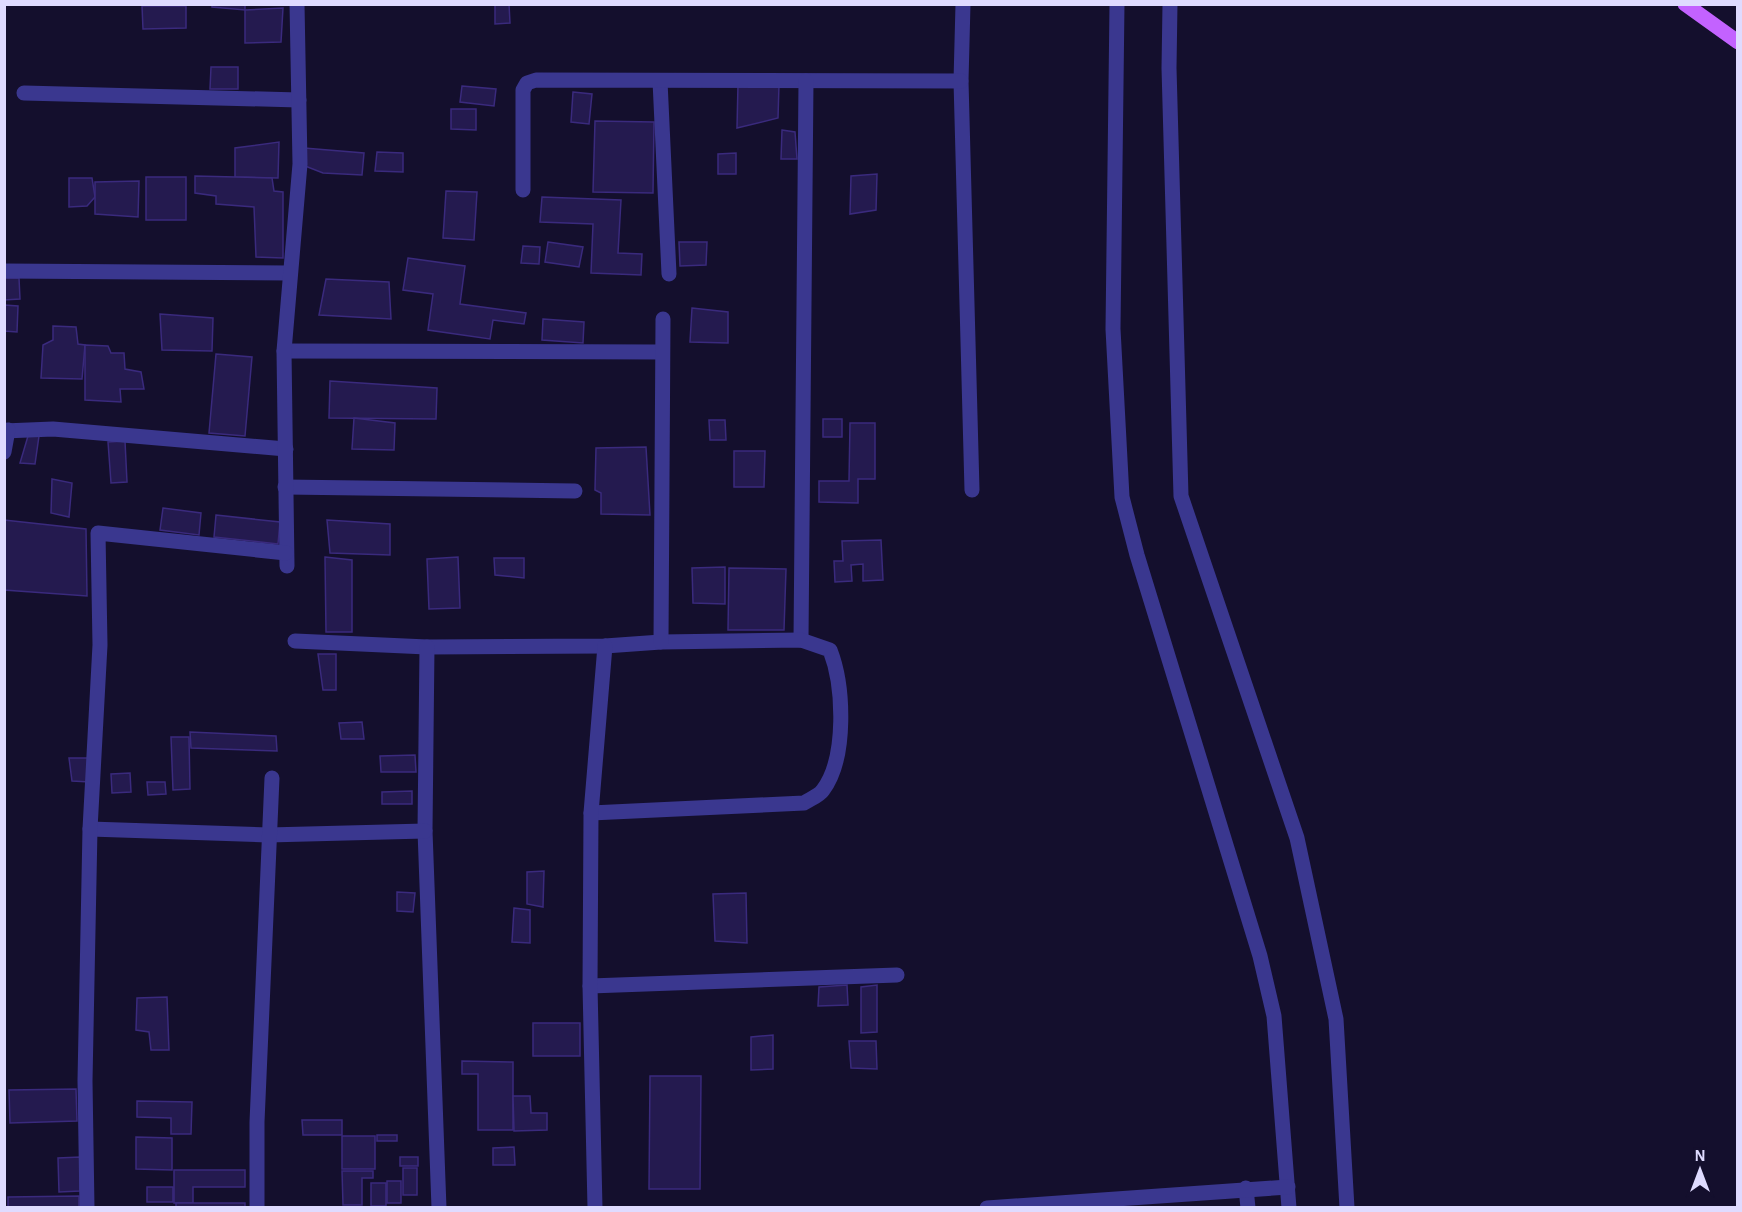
<svg xmlns="http://www.w3.org/2000/svg" width="1742" height="1212" font-family="'Alegreya Sans',sans-serif">
<style>
.building{fill:#241a4f;stroke:#3a2a7d;stroke-width:1.5}
.lines{fill:none;stroke-linecap:round;stroke-linejoin:round}
.minor{stroke:#3a378f;stroke-width:15}
.major{stroke:#c362ff;stroke-width:15}
</style>
<rect width="100%" height="100%" fill="#140f2d"/>
<g class="building">
<polygon points="212,4 245,4 245,10 212,7"/>
<polygon points="495,4 509,4 510,23 495,24"/>
<polygon points="142,6 186,6 186,28 143,29"/>
<polygon points="283,8 281,42 245,43 245,10"/>
<polygon points="211,67 238,67 238,89 210,89"/>
<polygon points="738,84 779,85 778,118 737,128"/>
<polygon points="462,86 496,89 494,106 460,102"/>
<polygon points="573,92 592,94 589,124 571,122"/>
<polygon points="451,109 476,109 476,130 451,129"/>
<polygon points="595,121 654,122 653,193 593,192"/>
<polygon points="782,130 795,132 797,159 781,159"/>
<polygon points="279,142 278,178 235,177 235,148"/>
<polygon points="304,148 364,153 362,175 323,173 300,164"/>
<polygon points="377,152 403,153 403,172 375,171"/>
<polygon points="736,153 736,174 718,174 718,154"/>
<polygon points="877,174 876,210 850,214 851,176"/>
<polygon points="195,176 272,178 274,191 283,192 283,258 256,257 254,207 216,204 216,196 195,193"/>
<rect x="146" y="177" width="40" height="43"/>
<polygon points="69,178 92,178 95,197 87,206 69,207"/>
<polygon points="139,181 138,217 95,214 95,182"/>
<polygon points="446,191 477,192 474,240 443,238"/>
<polygon points="542,197 621,200 618,253 642,254 641,275 591,273 593,224 540,222"/>
<polygon points="548,242 583,247 579,267 545,262"/>
<polygon points="679,242 707,242 706,265 680,266"/>
<polygon points="523,246 540,247 539,264 521,263"/>
<polygon points="408,258 465,266 460,304 526,313 524,324 493,320 490,339 428,330 433,294 403,290"/>
<polygon points="4,278 19,278 20,299 4,300"/>
<polygon points="326,279 389,282 391,319 319,315"/>
<polygon points="4,305 18,306 17,332 4,331"/>
<polygon points="692,308 728,312 728,343 690,342"/>
<polygon points="160,314 213,318 212,351 162,350"/>
<polygon points="543,319 584,322 583,343 542,340"/>
<polygon points="53,326 76,327 78,344 85,345 82,379 41,378 43,345 53,340"/>
<polygon points="85,345 108,346 111,353 124,353 125,369 141,372 144,389 120,389 121,402 85,400"/>
<polygon points="216,354 252,357 245,436 209,433"/>
<polygon points="330,381 437,388 436,419 329,418"/>
<polygon points="354,418 395,423 394,450 352,449"/>
<rect x="823" y="419" width="19" height="18"/>
<polygon points="709,420 725,420 726,440 710,440"/>
<polygon points="850,423 875,423 875,479 858,479 858,503 819,502 819,481 849,481"/>
<polygon points="28,436 39,436 35,464 20,463"/>
<polygon points="125,441 127,482 111,483 108,442"/>
<polygon points="646,447 650,515 601,514 601,493 595,490 596,448"/>
<polygon points="734,451 765,451 764,487 734,487"/>
<polygon points="52,479 72,483 69,517 51,513"/>
<polygon points="163,508 201,513 199,535 160,530"/>
<polygon points="216,515 280,522 278,544 214,537"/>
<polygon points="4,520 86,529 87,596 4,590"/>
<polygon points="327,520 390,524 390,555 330,553"/>
<polygon points="881,540 883,580 863,581 863,564 851,565 852,581 835,582 834,561 843,561 842,541"/>
<polygon points="325,557 352,560 352,632 326,632"/>
<polygon points="458,557 460,608 429,609 427,559"/>
<polygon points="494,558 524,558 524,578 495,575"/>
<polygon points="725,567 725,604 693,603 692,568"/>
<polygon points="729,568 786,569 784,630 728,630"/>
<polygon points="318,654 336,654 336,690 323,690"/>
<polygon points="362,722 364,739 341,739 339,723"/>
<polygon points="190,732 276,736 277,751 191,748"/>
<polygon points="171,737 189,737 190,789 173,790"/>
<polygon points="415,755 416,772 381,772 380,756"/>
<polygon points="69,758 89,758 90,782 72,781"/>
<polygon points="130,773 131,792 112,793 111,774"/>
<polygon points="147,782 165,782 166,794 148,795"/>
<polygon points="412,791 412,804 382,804 382,792"/>
<polygon points="544,871 543,907 527,904 527,872"/>
<polygon points="397,892 415,893 413,912 397,911"/>
<polygon points="746,893 747,943 715,941 713,894"/>
<polygon points="514,908 530,910 530,943 512,942"/>
<polygon points="847,985 848,1005 818,1006 819,987"/>
<polygon points="877,985 877,1032 861,1033 861,987"/>
<polygon points="167,997 169,1050 151,1050 149,1032 136,1030 137,998"/>
<rect x="533" y="1023" width="47" height="33"/>
<polygon points="773,1035 773,1069 751,1070 751,1037"/>
<polygon points="849,1041 876,1041 877,1069 851,1068"/>
<polygon points="462,1061 513,1062 513,1130 478,1130 478,1074 462,1074"/>
<polygon points="650,1076 701,1076 700,1189 649,1189"/>
<polygon points="76,1089 77,1121 10,1123 9,1090"/>
<polygon points="513,1096 530,1096 531,1113 547,1113 547,1130 514,1131"/>
<polygon points="137,1101 192,1102 191,1134 171,1134 171,1118 137,1117"/>
<polygon points="302,1120 342,1120 342,1135 303,1135"/>
<rect x="377" y="1135" width="20" height="6"/>
<rect x="342" y="1136" width="33" height="33"/>
<polygon points="136,1137 172,1138 172,1170 136,1169"/>
<polygon points="514,1147 515,1165 493,1165 493,1148"/>
<polygon points="80,1157 80,1191 59,1192 58,1158"/>
<rect x="400" y="1157" width="18" height="9"/>
<rect x="403" y="1168" width="14" height="27"/>
<polygon points="174,1170 245,1170 245,1187 193,1187 193,1203 174,1203"/>
<polygon points="342,1171 373,1171 373,1178 362,1178 362,1205 343,1205"/>
<rect x="387" y="1181" width="14" height="22"/>
<rect x="371" y="1183" width="15" height="23"/>
<rect x="147" y="1187" width="26" height="15"/>
<polygon points="79,1196 79,1208 8,1208 8,1197"/>
<rect x="176" y="1203" width="69" height="5"/>
</g>
<g class="lines">
<g class="minor">
<polyline points="963,4 961,81 972,490"/>
<polyline points="1117,4 1113,329 1122,497 1137,555 1260,956 1274,1016 1289,1208"/>
<polyline points="1170,4 1169,68 1181,496 1297,838 1336,1019 1347,1208"/>
<polyline points="660,81 669,274"/>
<polyline points="24,93 299,100"/>
<polyline points="523,190 523,90 527,83 536,80 961,81"/>
<polyline points="4,271 290,273"/>
<polyline points="284,351 661,352"/>
<polyline points="4,431 53,429 286,449"/>
<polyline points="4,452 8,430"/>
<polyline points="285,487 575,491"/>
<polyline points="287,566 284,351 300,164 297,4"/>
<polyline points="801,640 806,81"/>
<path d="M295 641 427 647 605 646 661 642 801 640 830 650C844 686 847 758 823 790 819 796 810 799 804 803L591 813"/>
<polyline points="661,642 663,319"/>
<polyline points="427,647 425,831 439,1208"/>
<polyline points="90,829 268,835 425,831"/>
<polyline points="590,986 897,975"/>
<polyline points="1246,1188 1248,1208"/>
<polyline points="87,1208 85,1081 90,829 100,645 98,533 286,553"/>
<polyline points="257,1208 257,1122 272,778"/>
<polyline points="595,1208 590,986 591,813 605,646"/>
<polyline points="987,1208 1288,1187"/>
</g>
<polyline class="major" points="1685,4 1738,42"/>
</g>
<rect width="1742" height="1212" fill="none" stroke="#dfdbff" stroke-width="12"/>
<g transform="translate(1700 1170)" stroke="#140f2d" stroke-width="4.5" paint-order="stroke">
<path d="M0-4.5L10 22L0 15L-10 22Z" fill="#dfdbff"/>
<text y="-9" font-size="16" font-weight="bold" text-anchor="middle" fill="#dfdbff">N</text>
</g>
</svg>
